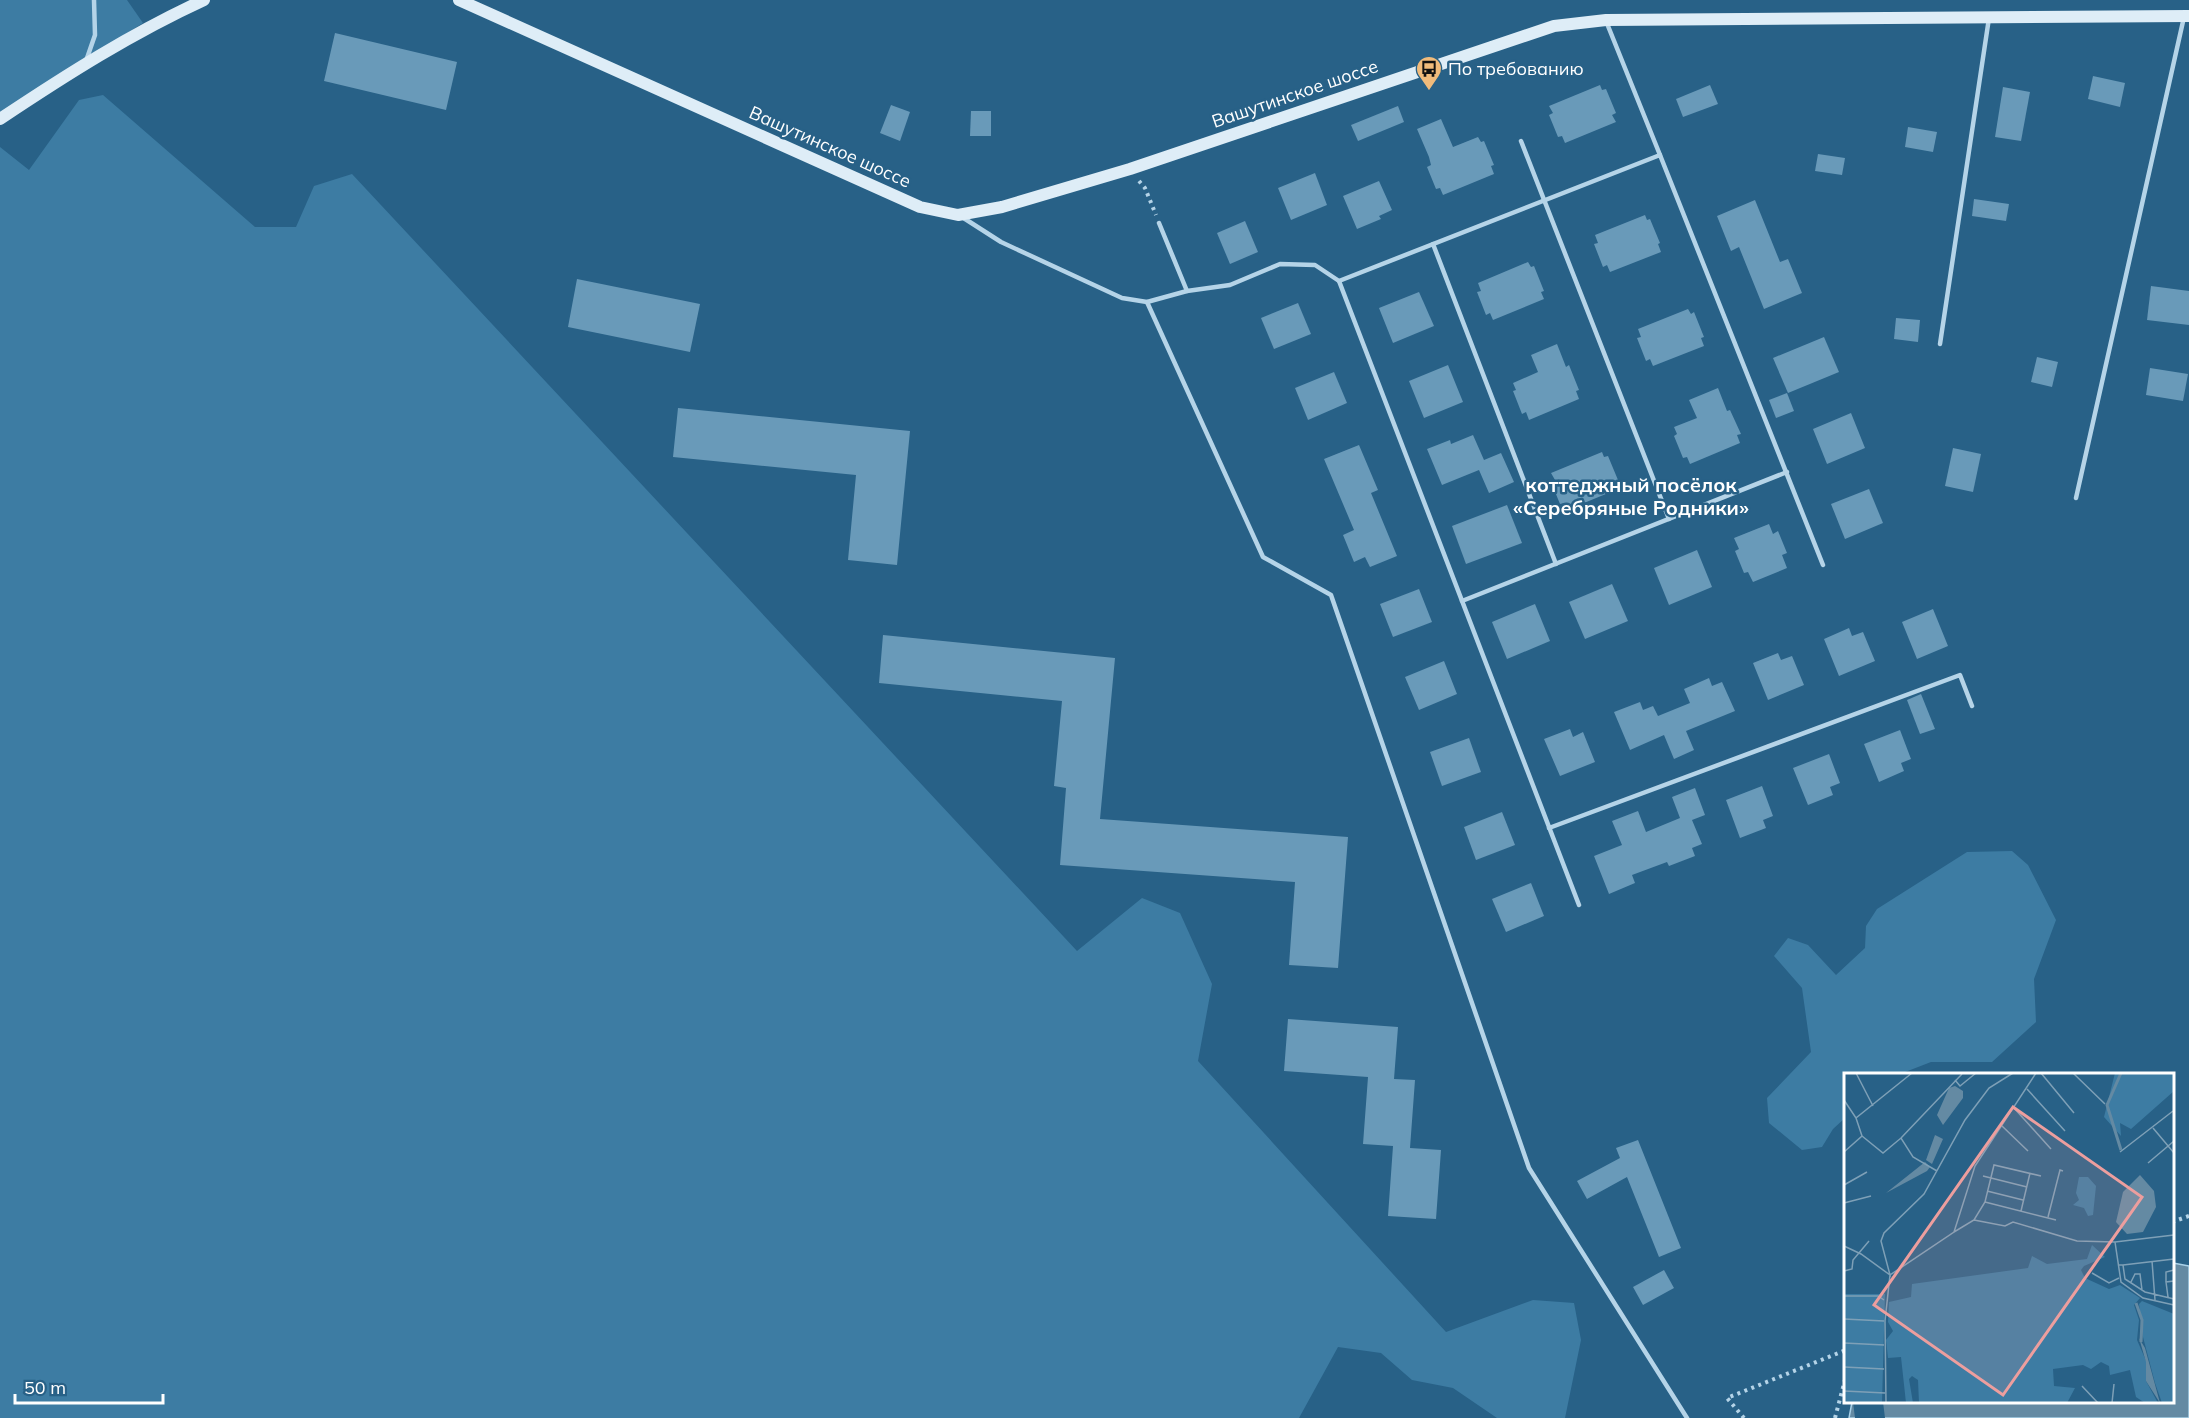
<svg xmlns="http://www.w3.org/2000/svg" width="2189" height="1418" font-family="Mulish,sans-serif">
<style>
.green{fill:#3d7ca3}
.water{fill:#648aa3;stroke:#a9d1e8;stroke-width:1.5}
.pier{fill:#286187}
.building{fill:#699ab9}
.lines{fill:none;stroke-linecap:round;stroke-linejoin:round}
.path{stroke:#b5d4e8;stroke-width:4;stroke-dasharray:3 4.5;stroke-linecap:butt}
.lane{stroke:#b5d4e8;stroke-width:4.5}
.secondary{stroke:#deedf7;stroke-width:12}
.labels{text-anchor:middle;stroke-width:5;stroke-linejoin:round;paint-order:stroke}
.poi-label{font-size:18px;fill:#fff;stroke:#286187;text-anchor:start}
.street-label{font-size:18px;fill:#fff;stroke:#286187}
.neighbourhood-label{font-size:20px;font-weight:bold;fill:#fff;stroke:#286187}
.inset-river{fill:none;stroke:#648aa3;stroke-width:3}
.inset-road{fill:none;stroke:#7ea0b7;stroke-width:1.5}
.view{fill:#ed9e9e;fill-opacity:0.15;stroke:#ed9e9e;stroke-width:3}
.inset-edge{fill:none;stroke:#fff;stroke-width:3}
</style>
<rect width="100%" height="100%" fill="#286187"/>
<g class="green">
<polygon points="0,0 127,0 143,23 0,113"/>
<polygon points="103,95 255,227 296,227 314,186 352,174 1077,951 1142,898 1180,913 1212,984 1198,1061 1446,1332 1533,1300 1574,1303 1581,1340 1565,1418 1497,1418 1453,1388 1412,1380 1381,1353 1338,1347 1299,1418 0,1418 0,147 29,170 79,100"/>
<polygon points="2012,851 2028,865 2056,920 2034,979 2036,1022 1992,1062 1931,1062 1900,1074 1846,1074 1845,1118 1833,1129 1822,1147 1802,1150 1769,1123 1767,1098 1811,1052 1802,988 1774,956 1788,938 1808,945 1836,975 1865,948 1866,926 1877,909 1967,852"/>
</g>
<polygon class="water" points="2173,1263 2189,1266 2189,1418 1849,1418 1852,1402 2172,1402"/>
<polygon class="pier" points="1853,1402 1883,1402 1885,1418 1855,1418"/>
<g class="building">
<polygon points="335,33 457,62 446,110 324,81"/>
<polygon points="2093,76 2125,83 2120,107 2088,99"/>
<polygon points="1600,85 1602,90 1606,89 1616,113 1612,115 1616,122 1565,143 1562,136 1558,137 1549,115 1553,113 1549,106"/>
<polygon points="1710,85 1718,104 1683,117 1676,99"/>
<polygon points="2003,87 2030,92 2021,141 1995,137"/>
<polygon points="891,105 910,112 900,141 880,133"/>
<polygon points="1398,106 1404,122 1358,141 1351,125"/>
<polygon points="971,111 991,111 991,136 970,136"/>
<polygon points="1441,119 1453,147 1478,137 1481,142 1484,141 1494,165 1491,166 1494,174 1443,195 1440,188 1436,189 1427,167 1431,165 1429,157 1417,129"/>
<polygon points="1908,127 1937,132 1933,152 1905,147"/>
<polygon points="1818,154 1845,158 1842,175 1815,171"/>
<polygon points="1315,173 1327,205 1291,220 1278,188"/>
<polygon points="1379,181 1392,210 1379,216 1381,219 1357,229 1343,196"/>
<polygon points="1974,199 2009,204 2006,221 1972,216"/>
<polygon points="1755,200 1780,262 1788,259 1802,293 1764,309 1739,247 1731,251 1717,216"/>
<polygon points="1645,215 1647,220 1650,219 1660,243 1658,244 1661,252 1610,272 1607,265 1603,267 1594,244 1598,243 1595,235"/>
<polygon points="1245,221 1258,252 1230,264 1217,233"/>
<polygon points="1528,262 1531,267 1534,266 1544,291 1541,292 1544,299 1493,320 1490,313 1486,315 1477,292 1481,291 1478,283"/>
<polygon points="577,279 700,304 690,352 568,327"/>
<polygon points="2151,286 2189,291 2189,325 2147,320"/>
<polygon points="1419,292 1434,326 1393,343 1379,308"/>
<polygon points="1298,303 1311,334 1274,349 1261,318"/>
<polygon points="1688,309 1691,314 1694,312 1704,337 1701,338 1704,346 1653,366 1650,359 1646,361 1637,338 1641,337 1638,329"/>
<polygon points="1896,318 1920,320 1918,342 1894,339"/>
<polygon points="1824,337 1839,372 1788,393 1773,358"/>
<polygon points="1557,344 1566,367 1569,365 1579,390 1576,391 1579,399 1529,420 1526,412 1522,414 1513,391 1516,390 1513,383 1538,372 1531,355"/>
<polygon points="2037,357 2058,362 2052,387 2031,382"/>
<polygon points="1448,365 1463,402 1424,418 1409,381"/>
<polygon points="2150,368 2188,374 2183,401 2146,395"/>
<polygon points="1334,372 1347,403 1308,420 1295,388"/>
<polygon points="1718,388 1727,411 1730,410 1741,434 1737,435 1740,443 1690,464 1687,457 1683,458 1674,436 1677,434 1674,427 1697,418 1689,400"/>
<polygon points="1787,393 1794,411 1776,418 1769,400"/>
<polygon points="678,408 910,431 897,565 848,560 856,475 673,457"/>
<polygon points="1851,413 1865,448 1827,464 1813,429"/>
<polygon points="1473,435 1484,460 1501,453 1514,482 1489,493 1479,470 1442,485 1427,449 1450,440 1451,444"/>
<polygon points="1359,445 1378,490 1371,493 1397,556 1370,567 1365,557 1354,562 1343,535 1354,530 1324,459"/>
<polygon points="1953,448 1981,454 1973,492 1945,486"/>
<polygon points="1602,452 1604,457 1608,456 1618,480 1614,481 1618,489 1567,510 1564,503 1560,504 1551,482 1555,480 1551,473"/>
<polygon points="1869,489 1883,523 1845,539 1831,504"/>
<polygon points="1507,505 1522,543 1466,564 1452,526"/>
<polygon points="1769,524 1773,534 1778,531 1787,553 1782,555 1787,568 1753,582 1748,572 1744,573 1735,551 1739,549 1734,538"/>
<polygon points="1697,550 1712,587 1669,605 1654,568"/>
<polygon points="1612,584 1628,621 1585,639 1569,602"/>
<polygon points="1419,589 1432,622 1393,637 1380,604"/>
<polygon points="1535,604 1550,641 1507,659 1492,622"/>
<polygon points="1933,609 1948,646 1917,659 1902,622"/>
<polygon points="1849,628 1852,636 1863,632 1875,661 1839,676 1824,639"/>
<polygon points="883,635 1115,658 1100,819 1348,837 1338,968 1289,965 1295,882 1060,865 1066,788 1054,786 1062,701 879,683"/>
<polygon points="1778,653 1781,660 1792,656 1804,685 1768,700 1753,663"/>
<polygon points="1444,661 1457,694 1419,710 1405,677"/>
<polygon points="1709,678 1712,686 1722,682 1735,711 1686,731 1694,750 1674,759 1664,735 1630,750 1614,712 1640,702 1643,710 1653,706 1658,716 1690,703 1684,689"/>
<polygon points="1921,694 1935,729 1920,734 1907,700"/>
<polygon points="1570,729 1573,737 1583,732 1595,762 1560,776 1544,739"/>
<polygon points="1900,730 1911,759 1901,763 1904,771 1879,782 1864,744"/>
<polygon points="1469,738 1481,772 1442,786 1430,752"/>
<polygon points="1829,754 1840,783 1830,787 1833,795 1808,805 1793,768"/>
<polygon points="1762,786 1773,816 1763,820 1766,828 1740,838 1726,800"/>
<polygon points="1695,788 1705,815 1692,820 1702,844 1692,848 1695,856 1669,866 1667,862 1632,875 1635,883 1609,894 1594,856 1622,845 1612,821 1638,811 1646,832 1680,818 1672,797"/>
<polygon points="1502,812 1515,845 1476,860 1464,827"/>
<polygon points="1531,883 1544,916 1506,932 1492,899"/>
<polygon points="1288,1019 1398,1027 1394,1079 1415,1080 1410,1148 1441,1150 1436,1219 1388,1216 1393,1146 1363,1144 1368,1077 1284,1071"/>
<polygon points="1638,1140 1681,1248 1659,1257 1627,1177 1587,1199 1577,1181 1620,1158 1616,1148"/>
<polygon points="1664,1270 1674,1288 1643,1305 1633,1287"/>
</g>
<g class="lines">
<g class="path">
<polyline points="1139,181 1145,188 1156,215"/>
<polyline points="2172,1222 2189,1216"/>
<polyline points="1744,1418 1727,1398 1846,1350"/>
<polyline points="1835,1418 1846,1376"/>
</g>
<g class="lane">
<polyline points="1606,21 1660,155"/>
<polyline points="86,61 95,35 94,0"/>
<polyline points="1521,141 1669,519"/>
<polyline points="962,217 1001,242 1122,298 1147,302 1187,291 1230,285 1280,264 1315,265 1339,281 1660,155 1823,565"/>
<polyline points="1159,223 1187,291"/>
<polyline points="1433,244 1556,564"/>
<polyline points="1339,281 1579,905"/>
<polyline points="1147,302 1263,557 1331,595 1529,1168 1687,1418"/>
<polyline points="1940,344 1989,18"/>
<polyline points="2076,498 2184,17"/>
<polyline points="1462,601 1787,472"/>
<polyline points="1549,828 1960,675 1972,706"/>
</g>
<g class="secondary">
<polyline points="459,0 920,207 958,215 1002,207 1130,169 1554,26 1606,20 2189,16"/>
<path d="M0 119C66 75 132 33 204 0"/>
</g>
</g>
<defs>
<symbol id="bus-pin" viewBox="-11 -11 22 30"><path d="M0 17L-7.5 6A9.5 9.5 0 1 1 7.5 6Z" fill="#f0bb7b" stroke="#286187"/><path d="M-5-6H5V4H4V6H2V4H-2V6H-4V4H-5ZM-3.5-4V0h7V-4ZM-3.5 1.2v1.5H-2V1.2ZM2 1.2v1.5H3.5V1.2Z" fill="#111"/></symbol>
</defs>
<g fill-rule="evenodd">
<use href="#bus-pin" x="1414" y="54" width="30" height="40"/>
</g>
<g class="labels">
<g class="poi-label">
<text x="1448" y="75">По требованию</text>
</g>
<g class="street-label">
<text transform="translate(1295 94) rotate(-19)" y="6">Вашутинское шоссе</text>
<text transform="translate(830 147) rotate(24)" y="6">Вашутинское шоссе</text>
</g>
<g class="neighbourhood-label">
<text x="1631" y="492">коттеджный посёлок<tspan x="1631" dy="23">«Серебряные Родники»</tspan></text>
</g>
</g>
<g transform="translate(1844 1073)">
<rect width="330" height="330" fill="#286187"/>
<path d="M271 0H330V18L287 56 276 50 277 63 260 44ZM235 104H244L252 113 249 142 244 143 240 135 229 132 235 127 232 120ZM248 172 261 184 240 193 237 197 241 205 265 216 276 212 296 225 290 232 295 247 293 267 303 290 302 308 314 330H301L292 324 286 297 266 302 265 293 257 289 247 296 239 292 209 296 210 313 231 315 223 330H75L74 307 68 303 65 306 69 330H62L57 284 44 285 42 267 49 258 44 249 45 229 67 224 68 211 184 195 188 183 203 191 243 186ZM0 221H41L38 330H0ZM298 228 330 241V330H318L311 310 299 264 295 231Z" fill="#3d7ca3"/>
<path d="M111 13 119 18V25L99 52 93 42 105 15ZM91 62 99 66 88 91 82 87ZM81 89 86 94 83 98 42 120ZM296 102 310 118 312 134 299 159 283 161 272 149 279 119ZM295 265 301 275 316 330 302 308V289Z" fill="#648aa3"/>
<path class="inset-river" d="M277 77 263 32 277 0M292 230 298 247 297 269"/>
<path class="inset-road" d="M12 0 29 33M197 0 230 40M229 0 261 31M111 7 116 13 132 0M183 16 221 58M0 27 12 45M170 35 207 76M158 53 184 78M309 55 330 80M18 63 39 80 57 65 69 84 93 98M57 65 118 1M0 79 18 63 12 45 68 0M276 79 329 38M304 90 330 68M139 103 183 114M0 112 23 99M143 118 179 127M141 129 212 147M0 130 27 123M177 138 186 100M204 144 216 97 219 98M130 147 161 153 169 149 233 168 271 169 330 162M110 159 130 147 141 129 150 92 197 103M271 169 277 209 299 225 330 232M0 173 17 181 46 202 37 168 40 160 80 121 121 47 145 15 169 0M308 188 311 227M274 192H279L281 206 301 219 330 226M279 192 330 186M0 198 8 196 9 187 25 168M248 200 265 210 275 205M287 209 291 201H296L298 217M322 209V199L330 197M0 223H34L40 227M324 224 322 209 330 208M0 246 40 248M0 270 40 272M0 294 40 296M238 313 254 330M0 318 41 320M42 330 41 248 46 202 110 159 131 93 192 0M268 330 270 311"/>
<path class="view" d="M169 34 298 124 159 322 30 232Z"/>
<rect width="330" height="330" class="inset-edge"/>
</g>
<path d="M15 1394v9h148v-9" fill="none" stroke="#ffffff" stroke-width="3"/>
<text x="24" y="1394" font-size="18" fill="#ffffff" stroke="#286187" stroke-width="4.5" paint-order="stroke">50 m</text>
</svg>
